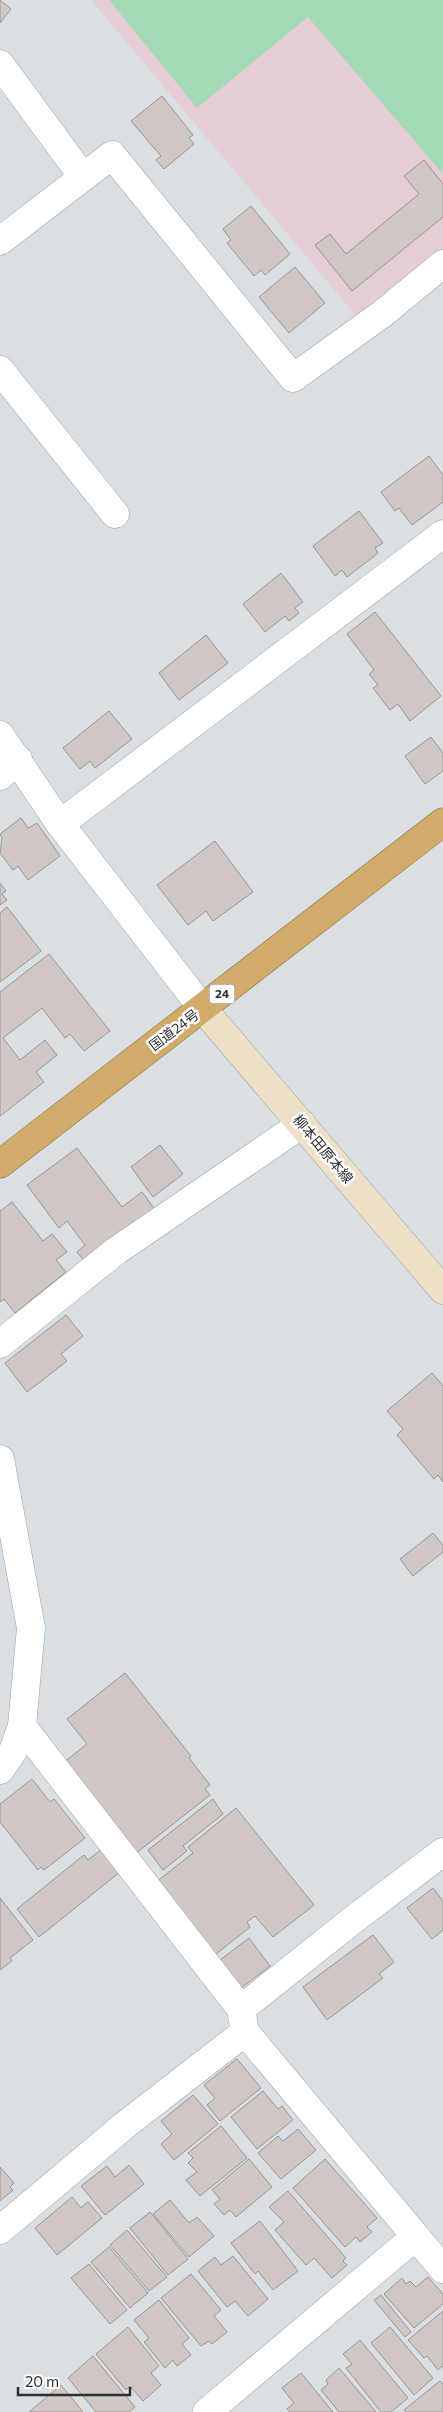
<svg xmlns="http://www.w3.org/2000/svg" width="443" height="2412" font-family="Commissioner,'Noto Sans JP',sans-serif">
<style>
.education{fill:#e6cdd5}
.green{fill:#a4dab5}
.building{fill:#cfc8c5;stroke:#9b9492}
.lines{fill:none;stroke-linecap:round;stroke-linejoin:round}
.minor-casing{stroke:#9da2a7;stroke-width:29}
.secondary-casing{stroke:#9da2a7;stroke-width:29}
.trunk-casing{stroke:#90723e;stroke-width:29}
.minor{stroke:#fff;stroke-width:28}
.secondary{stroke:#ede0c7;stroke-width:28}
.trunk{stroke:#d0ab6a;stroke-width:28}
.labels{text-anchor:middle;stroke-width:5;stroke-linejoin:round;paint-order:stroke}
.shield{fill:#fff;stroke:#6d6e70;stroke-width:1}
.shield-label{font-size:12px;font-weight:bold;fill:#2e3032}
.street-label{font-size:14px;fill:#2e3032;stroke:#fff}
</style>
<rect width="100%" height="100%" fill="#dadfe4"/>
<polygon class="education" points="91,0 443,0 443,248 358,318"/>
<polygon class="green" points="109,0 443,0 443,174 308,17 197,108"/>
<g class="building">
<polygon points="0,0 11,9 0,23"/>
<polygon points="162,96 193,135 189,138 194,144 164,169 156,160 161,156 131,121"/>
<polygon points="424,160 443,184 443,217 352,291 315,245 330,234 346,254 419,194 404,176"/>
<polygon points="251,206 290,254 265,275 261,270 254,276 227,243 231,240 223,229"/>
<polygon points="295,267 325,303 289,333 259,297"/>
<polygon points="429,456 443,475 443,502 412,525 399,508 395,511 381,492"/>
<polygon points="359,511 383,543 375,548 378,553 347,577 342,570 335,576 313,546"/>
<polygon points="281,573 303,602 295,608 299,613 289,621 285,616 265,632 243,604"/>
<polygon points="375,612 441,696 410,721 398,704 390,710 373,688 378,685 369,674 374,670 347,634"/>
<polygon points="206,635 228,663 179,700 159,673"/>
<polygon points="109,711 132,739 95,768 90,761 80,769 63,748"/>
<polygon points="431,737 443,753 443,771 425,784 405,756"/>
<polygon points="21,818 28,828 37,823 60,856 28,880 18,866 13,870 0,853 2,838 0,834"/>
<polygon points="215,841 253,892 213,921 206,911 188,925 157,885"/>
<polygon points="0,883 6,891 2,894 7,900 0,905"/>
<polygon points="7,907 41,951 0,982 0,913"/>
<polygon points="49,954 110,1031 84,1051 70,1034 65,1038 42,1008 3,1038 20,1060 45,1040 57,1055 36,1072 44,1082 0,1116 0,992"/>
<polygon points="160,1145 183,1174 153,1197 131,1167"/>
<polygon points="77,1148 122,1207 142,1192 156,1211 87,1264 77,1252 85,1245 67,1221 59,1228 27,1185"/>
<polygon points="12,1202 43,1241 52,1234 67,1252 56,1260 66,1272 15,1313 4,1299 0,1302 0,1211"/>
<polygon points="66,1315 83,1336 61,1354 67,1361 27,1392 5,1363"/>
<polygon points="432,1373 443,1386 443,1482 438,1475 434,1479 397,1435 403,1429 387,1411"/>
<polygon points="433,1533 443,1545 443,1552 413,1576 400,1559"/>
<polygon points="125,1673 191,1756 189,1758 210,1785 205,1789 210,1795 135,1854 63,1763 87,1744 67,1719"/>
<polygon points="32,1779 50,1802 54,1799 85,1838 44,1870 41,1867 38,1870 0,1822 0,1804"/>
<polygon points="213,1799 223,1814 183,1846 187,1851 163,1870 148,1850"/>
<polygon points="236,1808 314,1905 273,1937 255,1916 247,1922 250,1927 215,1955 156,1882 193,1853 188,1847"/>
<polygon points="102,1849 120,1872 39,1937 17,1909 84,1855 88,1860"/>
<polygon points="433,1888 443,1901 443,1930 432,1939 407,1908"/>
<polygon points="0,1898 33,1940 10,1958 12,1961 0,1970"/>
<polygon points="373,1935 394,1962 379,1974 383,1978 327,2020 303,1987"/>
<polygon points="249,1938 270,1966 241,1988 220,1960"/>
<polygon points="237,2059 261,2088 220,2121 207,2105 215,2098 204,2085"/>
<polygon points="263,2091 278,2109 282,2106 293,2120 257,2149 231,2117"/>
<polygon points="193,2095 218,2124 174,2160 161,2144 172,2134 161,2121"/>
<polygon points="221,2126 247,2158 200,2196 186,2180 197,2172 188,2163 193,2158 188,2153"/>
<polygon points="298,2129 316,2150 281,2179 258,2153 278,2136 283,2141"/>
<polygon points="249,2159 272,2187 236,2217 230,2210 224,2215 214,2204 220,2199 212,2190"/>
<polygon points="325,2159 377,2218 367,2227 372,2232 360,2242 356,2237 345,2247 293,2188"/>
<polygon points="129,2165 144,2184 105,2215 81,2186 107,2166 115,2177"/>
<polygon points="0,2167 14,2183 10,2187 13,2190 0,2201"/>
<polygon points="288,2191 346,2258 343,2261 347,2265 332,2278 314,2258 306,2265 275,2230 284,2222 269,2207"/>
<polygon points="72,2197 81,2208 88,2202 102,2218 57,2255 35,2228"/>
<polygon points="170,2200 189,2223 197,2217 214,2236 189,2257 153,2214"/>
<polygon points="150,2212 188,2259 168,2275 130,2228"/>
<polygon points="260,2221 298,2271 273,2290 258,2271 255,2274 231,2243"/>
<polygon points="127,2230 167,2277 149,2291 110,2245"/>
<polygon points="109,2247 148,2293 130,2308 91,2262"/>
<polygon points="233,2256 268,2299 248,2316 235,2301 227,2307 198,2271 215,2257 221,2265"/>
<polygon points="89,2264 127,2310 110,2324 71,2278"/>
<polygon points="191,2274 221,2310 214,2316 227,2332 212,2344 209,2341 201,2346 161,2298"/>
<polygon points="428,2277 443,2294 443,2304 414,2328 384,2294 402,2278 406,2284 410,2281 416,2287"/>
<polygon points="381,2295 411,2332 405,2337 374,2300"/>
<polygon points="159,2300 189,2338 182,2344 191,2355 177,2366 173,2360 165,2368 144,2342 149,2338 134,2320"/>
<polygon points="443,2311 443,2366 438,2370 427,2356 424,2358 408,2340"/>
<polygon points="128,2327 159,2366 151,2373 161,2385 143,2401 130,2386 126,2390 96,2354"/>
<polygon points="390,2327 433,2378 414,2395 371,2343"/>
<polygon points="360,2340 408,2398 391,2412 381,2412 346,2368 352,2364 343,2354"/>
<polygon points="93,2356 135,2407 129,2412 96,2412 68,2378"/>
<polygon points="339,2368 376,2412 339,2412 321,2390 328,2384 326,2380"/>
<polygon points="301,2373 333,2412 290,2412 287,2409 294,2403 282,2388"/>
<polygon points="440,2381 443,2384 443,2412 406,2412 404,2410"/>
<polygon points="61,2385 83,2412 29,2412"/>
</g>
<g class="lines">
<defs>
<g id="minor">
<polyline points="0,64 83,177"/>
<polyline points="0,241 112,155 293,378 382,314 443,264"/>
<polyline points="0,370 115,514"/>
<polyline points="0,735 60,824 203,1009"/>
<polyline points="0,776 18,759"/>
<polyline points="60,824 443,534"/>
<polyline points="0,1344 116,1251 302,1124"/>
<polyline points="0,1459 31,1628 22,1726 13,1751 0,1770"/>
<polyline points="22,1726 241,2009 245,2032 443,2269"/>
<polyline points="241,2009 354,1919 443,1852"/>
<polyline points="0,2230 125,2125 245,2032"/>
<polyline points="207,2412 415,2237"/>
</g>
<polyline id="secondary" points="203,1009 443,1290"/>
<polyline id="trunk" points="0,1164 443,822"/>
</defs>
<use href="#minor" class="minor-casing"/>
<use href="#secondary" class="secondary-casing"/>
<use href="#trunk" class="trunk-casing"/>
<use href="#minor" class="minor"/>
<use href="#secondary" class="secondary"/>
<use href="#trunk" class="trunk"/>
</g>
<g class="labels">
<rect class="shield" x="209.5" y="984.5" width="25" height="19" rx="4"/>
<g class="shield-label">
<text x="222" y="998">24</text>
</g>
<g class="street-label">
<text transform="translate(174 1030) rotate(-37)" y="5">国道24号</text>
<text transform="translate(323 1149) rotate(50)" y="5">柳本田原本線</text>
</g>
</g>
<path d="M18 2387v8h112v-8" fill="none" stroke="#2e3032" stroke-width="2.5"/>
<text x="25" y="2387" font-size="15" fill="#2e3032" stroke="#ffffff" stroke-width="4" paint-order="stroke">20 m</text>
</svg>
